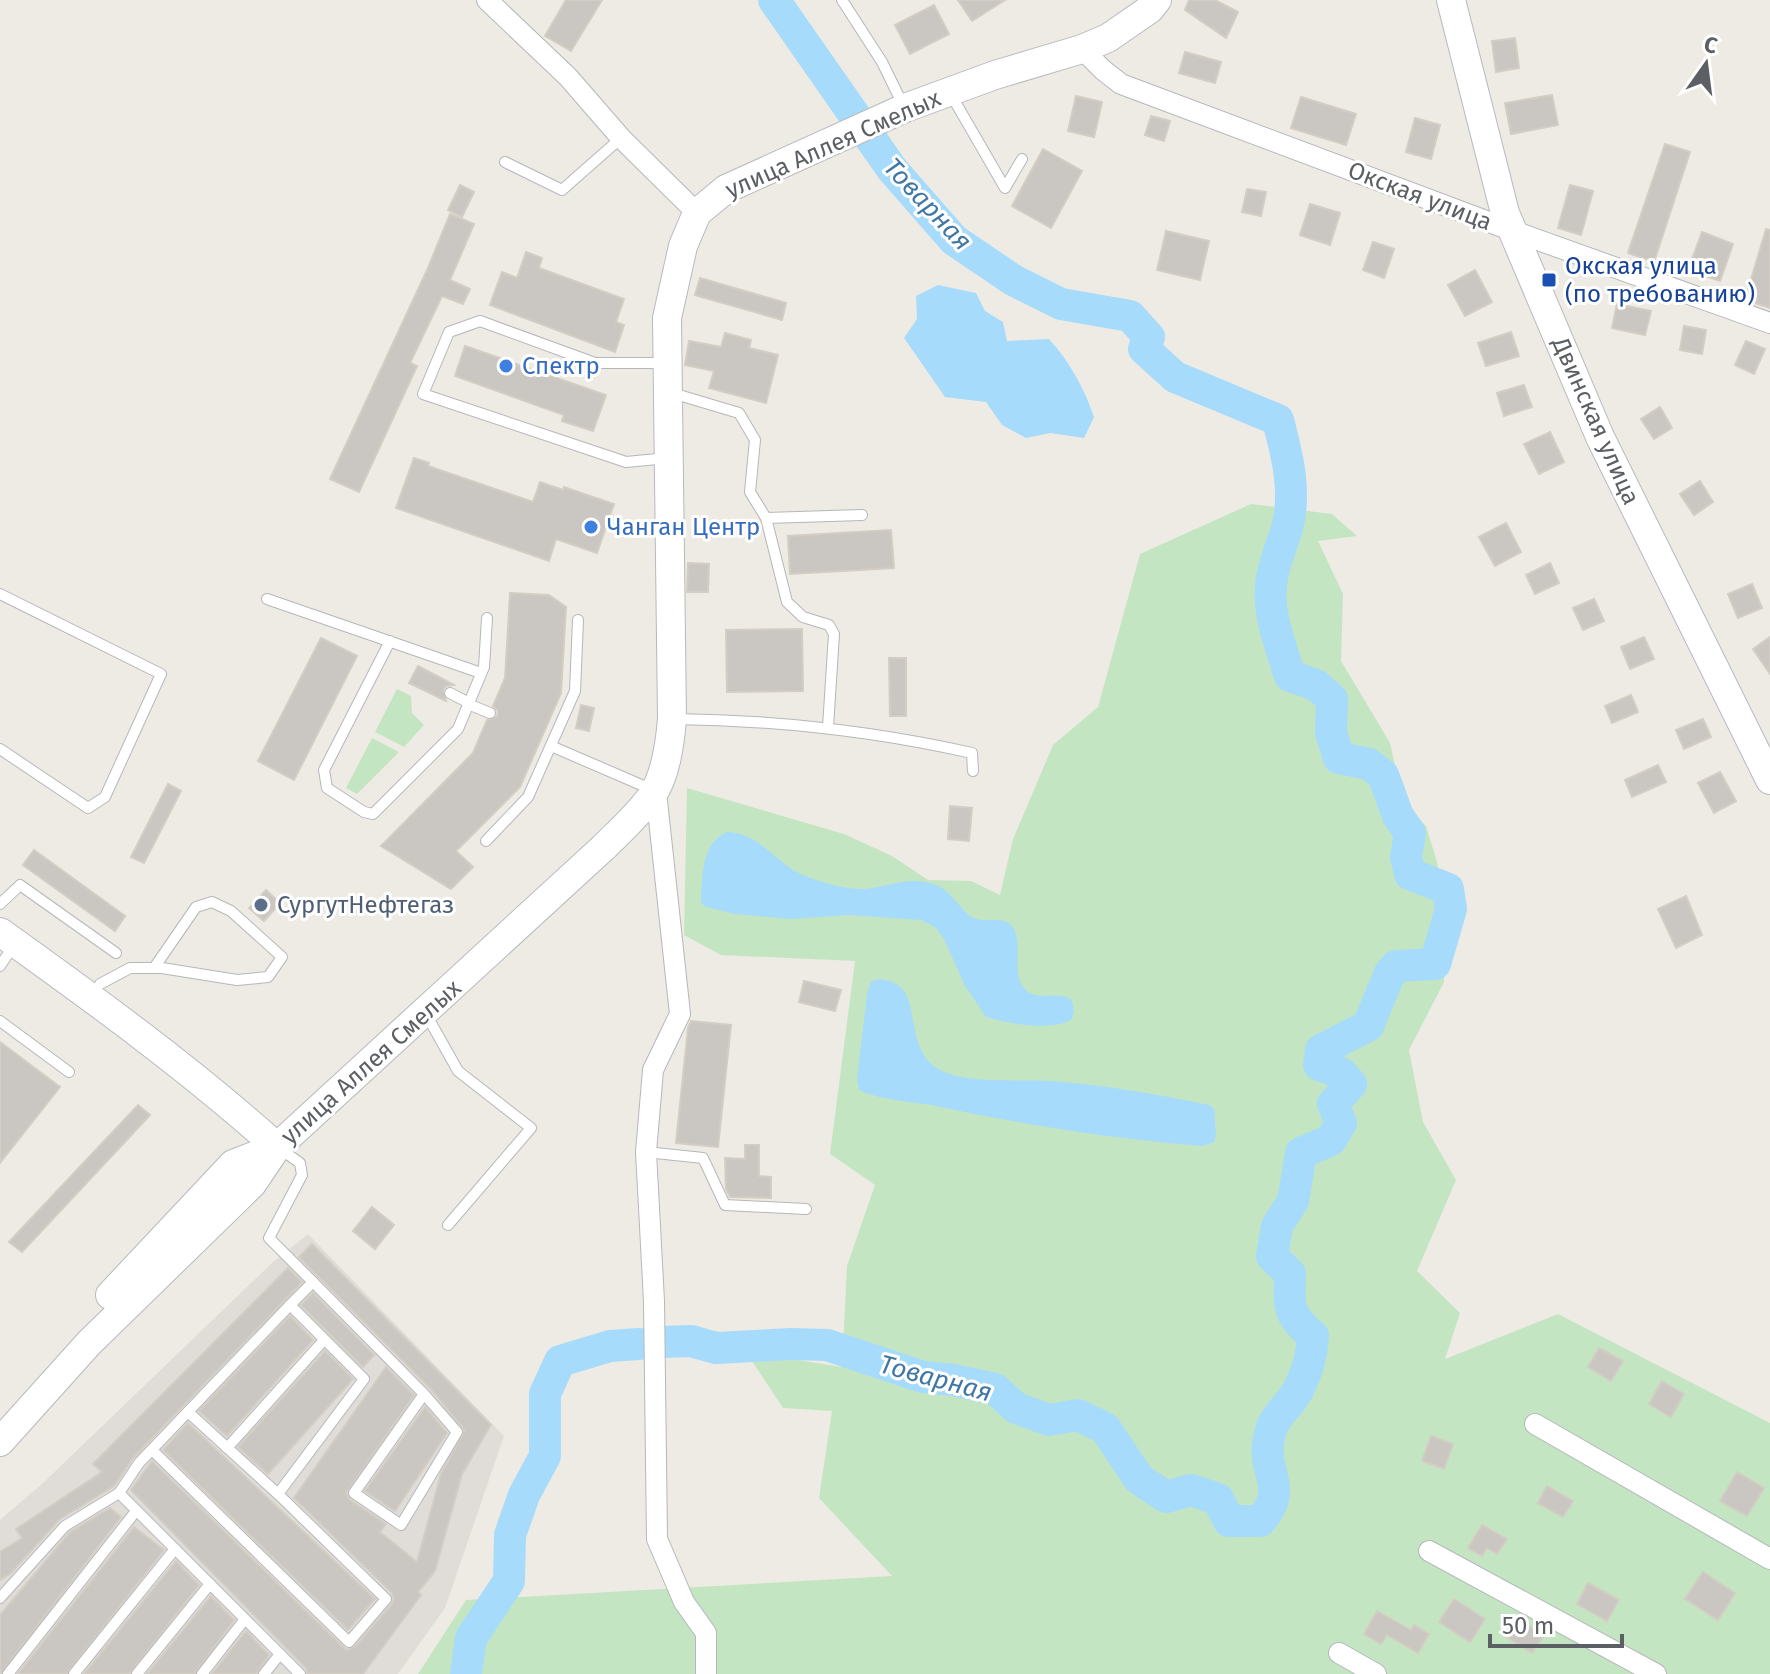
<svg xmlns="http://www.w3.org/2000/svg" width="1770" height="1674" font-family="'Fira Sans',sans-serif">
<style>
.industrial{fill:#e0ddd9}
.green{fill:#c4e5c2}
.water{fill:#a7dbfb}
.lines{fill:none;stroke-linecap:round;stroke-linejoin:round}
.river{stroke:#a7dbfb;stroke-width:32}
.building{fill:#cac6c2;stroke:#d3cdc3;stroke-width:2}
.lane-casing{stroke:#b5b7bb;stroke-width:12}
.street-casing{stroke:#b5b7bb;stroke-width:22}
.secondary-casing{stroke:#b6b9be;stroke-width:30}
.lane{stroke:#fff;stroke-width:10}
.street{stroke:#fff;stroke-width:20}
.secondary{stroke:#fff;stroke-width:28}
.transit-dot{fill:#1a4fb4;stroke:#fff;stroke-width:3}
.shop-dot{fill:#3f7fe0;stroke:#fff;stroke-width:3}
.service-dot{fill:#5c6f8a;stroke:#fff;stroke-width:3}
.labels{text-anchor:middle;stroke-width:6;stroke-linejoin:round;paint-order:stroke}
.street-label{font-size:24px;fill:#5c6064;stroke:#fff}
.transit-label{font-size:24px;fill:#164399;stroke:#fff;text-anchor:start}
.shop-label{font-size:24px;fill:#366cbe;stroke:#fff;text-anchor:start}
.service-label{font-size:24px;fill:#4e5e75;stroke:#fff;text-anchor:start}
.water-label{font-size:26px;font-style:italic;fill:#4177a4;stroke:#fff}
</style>
<rect width="100%" height="100%" fill="#eeebe4"/>
<polygon class="industrial" points="308,1234 504,1436 445,1608 398,1674 0,1674 0,1520 43,1483 272,1263"/>
<g class="green">
<polygon points="1251,504 1332,514 1357,536 1318,541 1343,594 1341,661 1390,743 1404,804 1426,826 1437,862 1446,910 1444,982 1409,1050 1423,1122 1456,1180 1417,1271 1460,1313 1445,1359 1558,1314 1770,1423 1770,1674 418,1674 466,1600 892,1576 819,1498 832,1411 783,1408 746,1352 842,1367 847,1266 875,1185 830,1154 855,961 721,955 684,935 687,788 844,834 892,856 928,880 971,881 1000,895 1013,839 1053,745 1098,707 1140,554"/>
<polygon points="397,689 411,696 412,713 424,725 404,747 375,732"/>
<polygon points="372,738 399,752 357,794 346,788"/>
</g>
<g class="water">
<path d="M938 285 976 293 985 311 1003 322 1007 341 1049 339C1070 362 1084 388 1094 417L1084 438 1050 433 1026 438 1002 425 986 402 945 397 904 338 917 319 916 296Z"/>
<path d="M727 832C761 833 775 864 805 876 822 882 845 890 864 889 889 887 910 875 936 885 953 891 962 915 977 919 990 923 1007 914 1015 931 1022 948 1011 976 1026 990 1038 1002 1058 990 1072 1000L1074 1012 1071 1020C1048 1031 1011 1024 986 1017L965 986 944 939 935 927 921 920 849 915 791 919 735 914 706 907 701 903V896C703 872 702 843 727 832Z"/>
<path d="M879 979C931 983 896 1048 942 1071 970 1084 1020 1079 1051 1081 1105 1085 1157 1094 1209 1105L1214 1108 1216 1135 1214 1142 1203 1146C1113 1139 1025 1125 936 1106 910 1101 883 1101 859 1090L857 1079 867 994 871 981Z"/>
</g>
<g class="lines">
<g class="river">
<path d="M663 1342 691 1341 716 1348 791 1344 827 1345 923 1377 953 1380 995 1389 1016 1408 1049 1420 1078 1415 1105 1428 1139 1479 1166 1497 1191 1490 1218 1499 1229 1521H1260C1289 1490 1264 1474 1268 1444 1271 1415 1286 1412 1298 1390 1307 1373 1312 1355 1313 1336 1287 1314 1289 1307 1290 1274L1272 1256 1277 1226 1293 1201 1301 1153 1331 1140 1341 1123 1333 1104 1351 1084 1341 1073 1319 1065 1321 1050 1368 1026 1390 973 1396 966 1435 964 1451 909 1448 889 1410 874 1406 857 1410 833 1398 816 1383 775 1369 764 1339 758 1331 733 1332 699 1316 685 1290 676C1281 647 1268 616 1271 585 1273 564 1283 544 1288 524 1296 489 1287 455 1278 420L1175 377 1144 349 1149 337 1130 316 1061 304 1013 280 954 240 892 169 774 0"/>
<polyline points="466,1674 471,1638 509,1581 510,1535 524,1495 545,1456 545,1394 560,1361 610,1346 639,1344"/>
</g>
</g>
<g class="building">
<polygon points="566,0 602,0 571,51 545,36"/>
<polygon points="958,0 1005,0 972,21"/>
<polygon points="1189,0 1215,0 1238,12 1226,38 1185,10"/>
<polygon points="934,5 949,34 910,54 895,25"/>
<polygon points="1515,38 1519,68 1496,72 1492,41"/>
<polygon points="1185,52 1221,62 1215,83 1179,73"/>
<polygon points="1552,95 1558,125 1511,134 1505,103"/>
<polygon points="1076,96 1102,102 1094,137 1068,131"/>
<polygon points="1301,97 1356,114 1346,145 1291,128"/>
<polygon points="1151,116 1170,121 1164,141 1145,135"/>
<polygon points="1415,118 1440,125 1431,159 1406,152"/>
<polygon points="1665,144 1690,152 1654,262 1628,253"/>
<polygon points="1043,149 1082,171 1051,228 1012,206"/>
<polygon points="460,185 474,192 462,217 448,210"/>
<polygon points="1570,185 1593,191 1581,235 1558,228"/>
<polygon points="1247,189 1266,192 1261,216 1242,212"/>
<polygon points="1310,204 1340,213 1330,245 1300,235"/>
<polygon points="450,214 474,224 450,280 470,289 463,304 442,296 410,363 417,366 359,492 330,479 428,268"/>
<polygon points="1766,229 1770,230 1770,308 1745,300"/>
<polygon points="1166,231 1209,241 1200,280 1157,270"/>
<polygon points="1702,232 1733,244 1720,281 1688,270"/>
<polygon points="1373,242 1394,249 1384,278 1363,270"/>
<polygon points="526,252 542,258 539,268 624,299 616,322 624,325 615,352 490,305 502,272 517,278"/>
<polygon points="1475,270 1492,302 1465,316 1448,285"/>
<polygon points="700,278 786,303 782,320 695,295"/>
<polygon points="1617,304 1651,311 1645,335 1612,328"/>
<polygon points="1684,326 1706,330 1702,354 1680,350"/>
<polygon points="1511,332 1519,356 1486,366 1478,343"/>
<polygon points="725,333 751,340 749,348 778,355 766,403 709,388 714,371 685,365 689,341 721,347"/>
<polygon points="1746,341 1765,349 1754,374 1735,365"/>
<polygon points="465,346 606,395 593,431 562,421 564,415 455,376"/>
<polygon points="1524,385 1532,407 1504,416 1497,393"/>
<polygon points="1660,407 1672,428 1654,439 1641,419"/>
<polygon points="1550,432 1564,462 1539,474 1524,444"/>
<polygon points="414,458 429,463 428,466 533,502 540,482 563,490 564,487 614,504 597,553 556,539 549,561 396,508"/>
<polygon points="1700,481 1713,502 1694,515 1680,494"/>
<polygon points="1506,523 1521,552 1495,566 1479,537"/>
<polygon points="891,530 894,568 790,574 788,536"/>
<polygon points="688,563 709,564 708,592 687,592"/>
<polygon points="1550,563 1559,583 1535,594 1526,575"/>
<polygon points="1752,584 1762,608 1738,618 1728,594"/>
<polygon points="510,593 549,595 566,607 561,693 520,787 456,851 473,867 451,889 381,846 473,753 487,720 497,717 498,711 493,706 505,678"/>
<polygon points="1594,599 1604,621 1583,630 1573,608"/>
<polygon points="802,629 803,691 727,692 726,630"/>
<polygon points="1644,637 1654,659 1630,669 1621,647"/>
<polygon points="1770,637 1770,674 1753,649"/>
<polygon points="321,638 357,656 294,780 258,761"/>
<polygon points="889,658 906,658 906,716 890,716"/>
<polygon points="418,666 454,685 446,686 443,690 446,701 409,683"/>
<polygon points="1631,695 1638,712 1612,723 1605,706"/>
<polygon points="581,705 594,708 589,731 576,728"/>
<polygon points="1703,719 1711,737 1684,749 1676,730"/>
<polygon points="1658,765 1666,782 1632,797 1625,780"/>
<polygon points="1720,772 1736,801 1714,813 1698,783"/>
<polygon points="168,784 181,791 144,863 131,857"/>
<polygon points="950,806 972,808 969,841 948,839"/>
<polygon points="34,850 125,916 115,931 23,865"/>
<polygon points="266,890 280,903 264,921 249,908"/>
<polygon points="1686,896 1702,935 1676,948 1658,909"/>
<polygon points="804,981 841,990 835,1011 799,1002"/>
<polygon points="691,1021 731,1025 718,1147 676,1143 688,1028"/>
<polygon points="0,1042 60,1087 0,1163"/>
<polygon points="138,1105 150,1115 22,1252 9,1242"/>
<polygon points="745,1145 759,1145 759,1176 771,1177 771,1198 730,1197 726,1189 725,1158 745,1159"/>
<polygon points="372,1207 394,1225 375,1249 353,1231"/>
<polygon points="312,1244 491,1425 462,1474 435,1571 418,1592 421,1595 363,1674 308,1674 306,1668 131,1490 152,1461 346,1650 355,1647 392,1604 394,1600 392,1593 294,1498 386,1367 414,1395 346,1493 350,1500 386,1524 380,1532 417,1562 441,1474 465,1430 430,1388 299,1257"/>
<polygon points="288,1268 302,1282 133,1458 114,1486 60,1519 11,1573 0,1580 0,1552 22,1538 16,1529 102,1472 93,1464"/>
<polygon points="313,1293 374,1355 363,1367 301,1305"/>
<polygon points="290,1316 313,1340 227,1436 199,1411"/>
<polygon points="1599,1348 1623,1361 1611,1381 1588,1367"/>
<polygon points="325,1351 353,1379 268,1474 238,1447"/>
<polygon points="1662,1381 1684,1394 1671,1417 1649,1404"/>
<polygon points="425,1407 447,1433 395,1511 365,1491"/>
<polygon points="188,1423 375,1599 348,1630 163,1450"/>
<polygon points="1431,1436 1453,1444 1444,1469 1422,1461"/>
<polygon points="1737,1472 1764,1488 1747,1516 1720,1501"/>
<polygon points="1547,1486 1573,1501 1563,1517 1538,1503"/>
<polygon points="110,1508 121,1517 0,1674 0,1615 70,1532"/>
<polygon points="1482,1525 1507,1539 1497,1554 1487,1548 1482,1556 1468,1548"/>
<polygon points="134,1527 164,1550 66,1674 18,1674"/>
<polygon points="176,1561 199,1585 129,1674 84,1674"/>
<polygon points="1703,1572 1735,1593 1718,1620 1685,1599"/>
<polygon points="1588,1583 1619,1600 1607,1621 1577,1604"/>
<polygon points="211,1596 234,1620 194,1674 147,1674"/>
<polygon points="1454,1599 1485,1619 1470,1642 1439,1622"/>
<polygon points="1377,1611 1411,1630 1414,1625 1429,1634 1418,1653 1387,1635 1381,1644 1364,1634"/>
<polygon points="1516,1618 1544,1635 1532,1653 1505,1636"/>
<polygon points="246,1631 269,1655 256,1674 212,1674"/>
</g>
<g class="lines">
<defs>
<g id="lane">
<polyline points="842,0 882,62 903,105"/>
<polyline points="950,93 1005,188 1022,159"/>
<polyline points="505,162 562,190 621,138"/>
<polyline points="666,363 595,363 480,321 449,332 423,394 626,462 668,458"/>
<polyline points="672,393 739,413 755,440 750,492 766,518 862,515"/>
<polyline points="766,518 787,602 803,617 829,625 834,634 828,727"/>
<polyline points="0,594 161,674 105,797 88,808 0,749"/>
<polyline points="267,599 481,673"/>
<polyline points="390,641 324,770 327,788 364,812 373,814 458,729 484,667 487,618"/>
<polyline points="450,693 469,703"/>
<polyline points="468,704 490,713"/>
<path d="M674 719C774 720 874 731 972 753L973 771"/>
<polyline points="551,746 653,790"/>
<polyline points="486,841 528,797 575,691 578,620"/>
<polyline points="0,904 20,885 116,953"/>
<polyline points="0,966 14,945"/>
<polyline points="100,984 130,968 162,968 237,980 268,977 282,957 231,911 212,902 196,907 154,968"/>
<polyline points="426,1014 458,1071 531,1128 448,1225"/>
<polyline points="0,1021 69,1072"/>
<polyline points="279,1148 300,1163 302,1175 269,1238 313,1282"/>
<polyline points="646,1152 703,1158 725,1205 806,1209"/>
<polyline points="290,1305 313,1282 424,1394 354,1493 401,1525 457,1432 424,1394"/>
<polyline points="188,1412 278,1494"/>
<polyline points="227,1448 324,1340"/>
<polyline points="119,1493 300,1674"/>
<polyline points="0,1598 65,1526 119,1493 139,1463 290,1305 364,1379 278,1494 386,1599 349,1642 152,1450"/>
<polyline points="8,1674 136,1511"/>
<polyline points="74,1674 175,1549"/>
<polyline points="137,1674 210,1584"/>
<polyline points="202,1674 245,1619"/>
<polyline points="264,1674 280,1654"/>
</g>
<g id="street">
<polyline points="487,0 568,77 621,138 697,213"/>
<polyline points="1082,49 1103,70 1121,84 1513,231 1770,323"/>
<polyline points="653,795 657,801 680,1014 653,1070 646,1152 654,1301 657,1539 684,1602 706,1633 706,1674"/>
<polyline points="1535,1424 1770,1559"/>
<polyline points="1429,1551 1656,1674"/>
<polyline points="1339,1653 1376,1674"/>
</g>
<g id="secondary">
<polyline points="1451,0 1505,213 1600,437 1770,780"/>
<path d="M0 932C95 1000 190 1069 277 1147"/>
<polyline points="110,1295 233,1164 277,1147"/>
<path d="M0 1442 89 1343 252 1184 277 1147 604 847C620 831 638 815 651 797 666 776 670 743 672 719L667 318 683 246 697 213 726 189 905 108 995 75 1082 49 1108 38 1150 9 1157 0"/>
</g>
</defs>
<use href="#lane" class="lane-casing"/>
<use href="#street" class="street-casing"/>
<use href="#secondary" class="secondary-casing"/>
<use href="#lane" class="lane"/>
<use href="#street" class="street"/>
<use href="#secondary" class="secondary"/>
</g>
<rect class="transit-dot" x="1541" y="272" width="16" height="16" rx="4"/>
<g class="shop-dot">
<circle cx="506" cy="366" r="8"/>
<circle cx="591" cy="527" r="8"/>
</g>
<circle class="service-dot" cx="261" cy="905" r="8"/>
<g class="labels">
<g class="street-label">
<text transform="translate(833 144) rotate(-24)" y="8">улица Аллея Смелых</text>
<text transform="translate(1420 196) rotate(21)" y="8">Окская улица</text>
<text transform="translate(1596 421) rotate(66)" y="8">Двинская улица</text>
<text transform="translate(371 1062) rotate(-42)" y="8">улица Аллея Смелых</text>
</g>
<g class="transit-label">
<text x="1565" y="274">Окская улица<tspan x="1565" dy="28">(по требованию)</tspan></text>
</g>
<g class="shop-label">
<text x="522" y="374">Спектр</text>
<text x="607" y="535">Чанган Центр</text>
</g>
<g class="service-label">
<text x="277" y="913">СургутНефтегаз</text>
</g>
<g class="water-label">
<text transform="translate(928 204) rotate(47)" y="9">Товарная</text>
<text transform="translate(936 1378) rotate(15)" y="9">Товарная</text>
</g>
</g>
<g transform="translate(1706 64) rotate(14)" stroke="#ffffff" stroke-width="6" paint-order="stroke">
<path d="M0-6L14 30L0 20L-14 30Z" fill="#5c6064"/>
<text y="-12" font-size="22" font-weight="bold" text-anchor="middle" fill="#5c6064">С</text>
</g>
<path d="M1490 1634v12h132v-12" fill="none" stroke="#5c6064" stroke-width="4"/>
<text x="1502" y="1634" font-size="24" fill="#5c6064" stroke="#ffffff" stroke-width="6" paint-order="stroke">50 m</text>
</svg>
